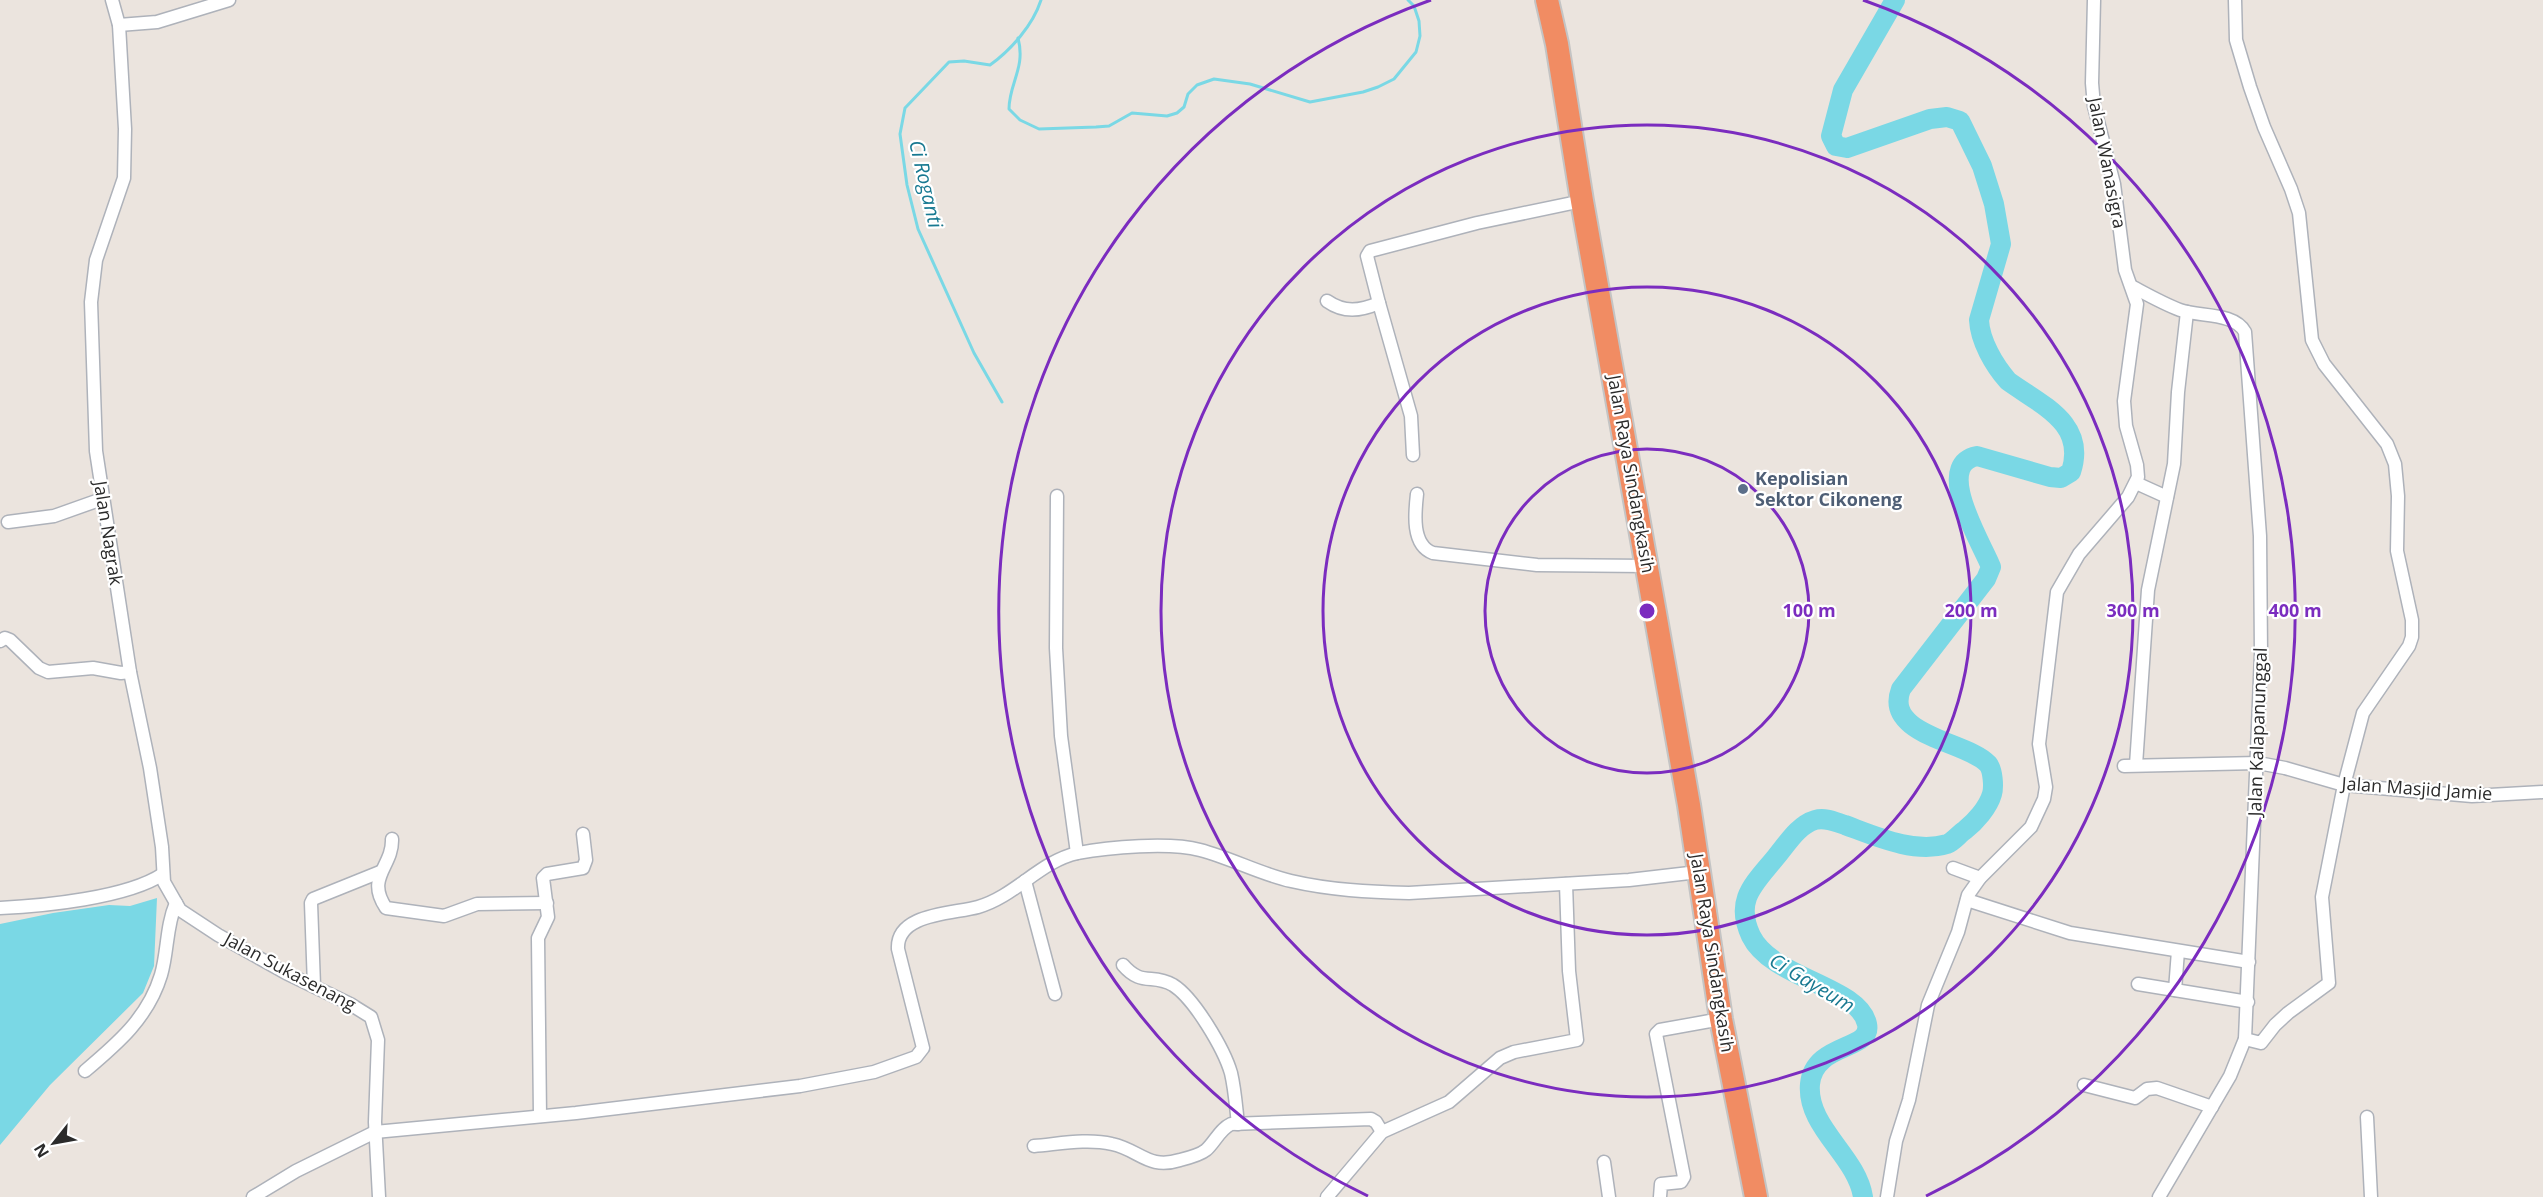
<svg xmlns="http://www.w3.org/2000/svg" width="2543" height="1197" font-family="'Open Sans',sans-serif">
<style>
.water{fill:#7ad8e5}
.lines{fill:none;stroke-linecap:round;stroke-linejoin:round}
.stream{stroke:#7ad8e5;stroke-width:3}
.river{stroke:#7ad8e5;stroke-width:20}
.street-casing{stroke:#aeb2ba;stroke-width:15}
.highway-casing{stroke:#c4c4c4;stroke-width:26}
.street{stroke:#fff;stroke-width:12}
.highway{stroke:#f18c63;stroke-width:22}
.ring{fill:none;stroke:#7b2cbf;stroke-width:3}
.service-dot{fill:#5c6f8a;stroke:#fff;stroke-width:2}
.labels{text-anchor:middle;stroke-width:4.5;stroke-linejoin:round;paint-order:stroke}
.street-label{font-size:18px;fill:#2b2b2b;stroke:#fff}
.service-label{font-size:18px;font-weight:bold;fill:#4e5e75;stroke:#fff;text-anchor:start}
.water-label{font-size:20px;font-style:italic;fill:#187991;stroke:#fff}
.centre{fill:#7b2cbf;stroke:#fff;stroke-width:3}
.ring-label{font-size:18px;text-anchor:middle;font-weight:bold;fill:#7b2cbf;stroke:#fff;stroke-width:4.5;stroke-linejoin:round;paint-order:stroke}
</style>
<rect width="100%" height="100%" fill="#ebe4de"/>
<polygon class="water" points="157,898 154,966 143,993 50,1085 0,1145 0,924 53,913 109,905 130,906"/>
<g class="lines">
<g class="stream">
<path d="M1018 38C1026 68 1009 83 1009 109L1020 120 1039 129 1096 127 1109 126 1132 113 1167 116 1177 113 1184 107 1188 94 1197 85 1214 79 1250 84 1310 102 1363 92 1378 87 1394 79 1416 52 1420 36 1419 21 1414 6 1408 0"/>
<path d="M1002 402 974 353 918 229 907 185 900 134 905 108 949 62 964 61 990 65C1011 50 1033 25 1041 0"/>
</g>
<path class="river" d="M1863 1197C1857 1156 1806 1127 1810 1084 1814 1042 1873 1051 1867 1024 1859 986 1772 979 1751 936 1734 900 1754 884 1776 857 1787 844 1798 825 1815 820 1826 817 1835 822 1845 825 1875 836 1914 854 1947 844 1953 842 1959 834 1965 830 1975 822 1988 808 1992 794 1994 787 1993 770 1988 764 1969 742 1883 736 1901 689L1986 579 1991 567C1983 545 1932 465 1977 456L2050 477 2061 478 2071 472C2087 423 2041 405 2008 381 1994 365 1980 341 1979 320L2001 244 1994 204 1982 166 1960 121 1947 117 1930 119 1847 148 1836 146 1831 136 1843 90 1895 0"/>
<defs>
<g id="street">
<polyline points="112,0 119,25 125,129 124,178 96,260 91,302 96,451 130,672 150,768 162,847 164,882 180,910 218,935 286,973 350,1004 371,1017 378,1040 375,1122 379,1197"/>
<polyline points="2235,0 2236,40 2250,87 2264,127 2291,189 2299,213 2312,340 2324,364 2387,444 2395,464 2398,496 2397,551 2412,620 2412,637 2409,646 2363,713 2344,785 2322,897 2329,983 2288,1013 2275,1025 2261,1043 2245,1039"/>
<polyline points="119,25 157,22 229,0"/>
<path d="M2133 287C2148 295 2164 304 2180 310 2199 317 2234 312 2245 332L2260 536 2261 654 2245 1039 2230 1076 2159 1197"/>
<path d="M1327 301C1344 313 1360 311 1379 303L1367 256 1370 251 1477 223 1582 201"/>
<polyline points="1379,303 1411,416 1413,455"/>
<polyline points="2136,483 2167,497"/>
<path d="M1417 494C1415 512 1411 545 1433 553L1537 565 1647 566"/>
<polyline points="1057,496 1056,648 1061,736 1077,853"/>
<polyline points="8,522 54,516 102,499"/>
<polyline points="0,641 5,638 10,640 39,668 48,672 93,668 121,673 130,672"/>
<polyline points="2136,765 2148,590 2174,464 2178,392 2187,312"/>
<polyline points="2124,766 2258,763 2285,768 2344,785 2472,796 2543,792"/>
<path d="M392 839C393 867 365 877 386 908L444 916 477 904 547 903"/>
<polyline points="1953,868 1980,878"/>
<polyline points="1025,881 1055,994"/>
<polyline points="1967,900 2070,933 2249,962"/>
<path d="M0 908C43 906 127 898 163 874"/>
<path d="M1123 965C1142 987 1152 973 1173 985 1194 998 1224 1049 1231 1073 1235 1090 1236 1107 1238 1124"/>
<polyline points="2138,984 2248,1002"/>
<polyline points="314,986 311,903 313,899 380,872"/>
<polyline points="2175,990 2178,951"/>
<path d="M85 1071C117 1044 148 1018 161 975 168 951 166 926 176 903"/>
<polyline points="2084,1085 2135,1098 2147,1089 2157,1088 2212,1107"/>
<polyline points="540,1116 538,938 548,917 543,878 547,874 583,868 586,860 583,834"/>
<polyline points="2367,1117 2371,1197"/>
<path d="M1034 1146C1059 1144 1087 1138 1112 1144 1140 1150 1148 1170 1180 1160 1188 1158 1200 1155 1206 1150 1215 1142 1220 1129 1231 1124L1371 1119 1376 1122 1382 1132"/>
<polyline points="1604,1162 1609,1197"/>
<path d="M253 1197 296 1171 375 1132 576 1113 800 1086 874 1072 916 1057 923 1048 898 949C896 913 953 914 978 907 1016 896 1040 861 1078 853 1109 847 1170 842 1200 850 1231 858 1260 874 1291 881 1330 890 1369 892 1409 893L1629 880 1698 872"/>
<polyline points="1327,1197 1382,1132 1449,1102 1500,1058 1514,1052 1577,1040 1569,971 1566,884"/>
<polyline points="1660,1197 1661,1184 1681,1182 1684,1177 1656,1034 1660,1030 1721,1019"/>
<polyline points="1887,1197 1896,1141 1909,1100 1928,1005 1958,932 1968,895 1980,878 2031,827 2044,799 2046,787 2039,744 2057,592 2079,554 2128,497 2138,477 2137,465 2126,426 2124,401 2137,304 2125,270 2114,184 2094,106 2092,83 2094,0"/>
</g>
<polyline id="highway" points="1547,0 1557,44 1582,201 1689,805 1721,1019 1756,1197"/>
</defs>
<use href="#street" class="street-casing"/>
<use href="#highway" class="highway-casing"/>
<use href="#street" class="street"/>
<use href="#highway" class="highway"/>
</g>
<g class="ring">
<circle cx="1647" cy="611" r="162"/>
<circle cx="1647" cy="611" r="324"/>
<circle cx="1647" cy="611" r="486"/>
<path d="M1368 1196A648 648 0 0 1 1431 0M1863 0A648 648 0 0 1 1926 1196"/>
</g>
<circle class="service-dot" cx="1743" cy="489" r="6"/>
<g class="labels">
<g class="street-label">
<text transform="translate(2107 163) rotate(79)" y="6">Jalan Wanasigra</text>
<text transform="translate(1631 474) rotate(80)" y="6">Jalan Raya Sindangkasih</text>
<text transform="translate(108 533) rotate(81)" y="6">Jalan Nagrak</text>
<text transform="translate(2258 732) rotate(-88)" y="6">Jalan Kalapanunggal</text>
<text transform="translate(2417 789) rotate(4)" y="6">Jalan Masjid Jamie</text>
<text transform="translate(1712 953) rotate(81)" y="6">Jalan Raya Sindangkasih</text>
<text transform="translate(290 972) rotate(28)" y="6">Jalan Sukasenang</text>
</g>
<g class="service-label">
<text x="1755" y="485">Kepolisian<tspan x="1755" dy="21">Sektor Cikoneng</tspan></text>
</g>
<g class="water-label">
<text transform="translate(926 184) rotate(77)" y="7">Ci Roganti</text>
<text transform="translate(1812 983) rotate(31)" y="7">Ci Gayeum</text>
</g>
</g>
<circle cx="1647" cy="611" r="9" class="centre"/>
<g class="ring-label">
<text x="1809" y="617">100 m</text>
<text x="1971" y="617">200 m</text>
<text x="2133" y="617">300 m</text>
<text x="2295" y="617">400 m</text>
</g>
<g transform="translate(54 1143) rotate(239)" stroke="#ffffff" stroke-width="4.5" paint-order="stroke">
<path d="M0-4.5L10 22L0 15L-10 22Z" fill="#2b2b2b"/>
<text y="-9" font-size="16" font-weight="bold" text-anchor="middle" fill="#2b2b2b">N</text>
</g>
</svg>
